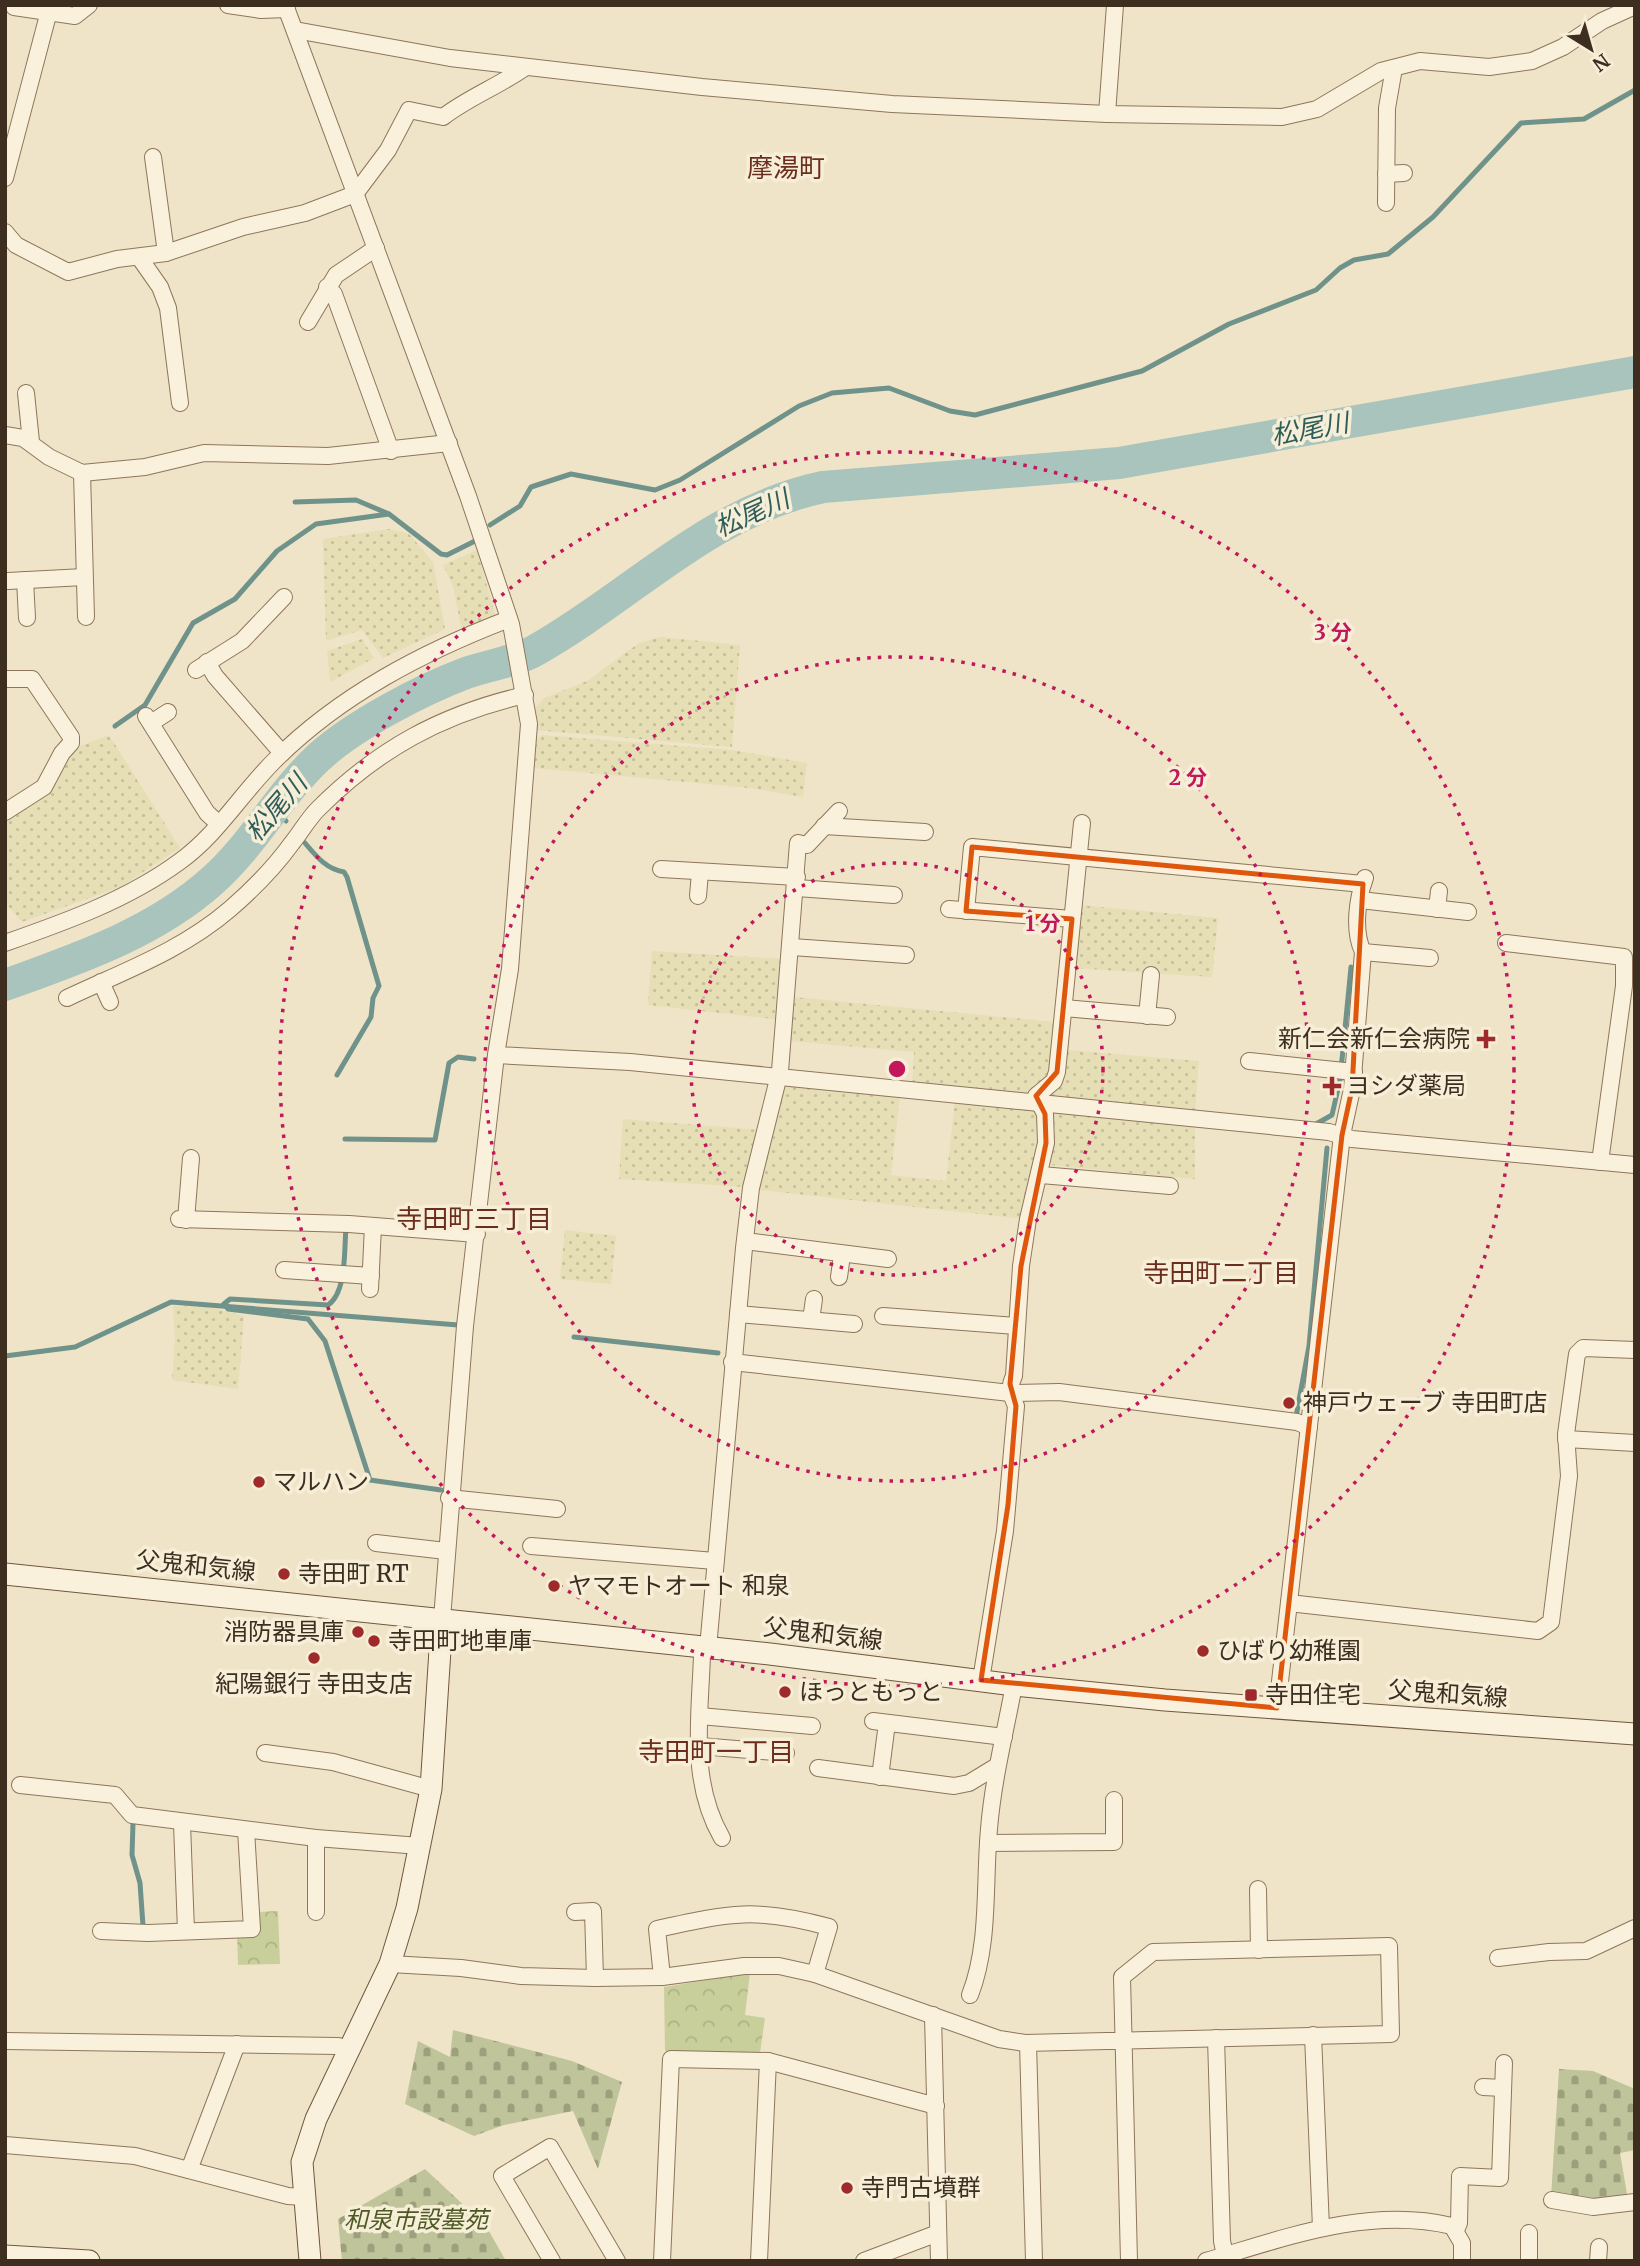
<svg xmlns="http://www.w3.org/2000/svg" width="1640" height="2266" font-family="Merriweather,'Noto Sans JP',serif">
<style>
.farmland{fill:url(#farmland-dots)}
.cemetery{fill:url(#cemetery-stones)}
.park{fill:url(#park-crowns)}
.lines{fill:none;stroke-linecap:round;stroke-linejoin:round}
.stream{stroke:#6f938a;stroke-width:5}
.river{stroke:#a9c4bc;stroke-width:32}
.street-casing{stroke:#8d765c;stroke-width:18}
.secondary-casing{stroke:#6f573f;stroke-width:23}
.street{stroke:#faf1dc;stroke-width:16}
.secondary{stroke:#faf1dc;stroke-width:21}
.marked{fill:none;stroke:#df570d;stroke-width:5;stroke-linejoin:round}
.ring{fill:none;stroke:#c2185b;stroke-width:3.5;stroke-dasharray:3.5 7}
.poi-dot{fill:#9e2a2b;stroke:#f7eed8;stroke-width:2.5}
.labels{text-anchor:middle;stroke-width:7;stroke-linejoin:round;paint-order:stroke}
.poi-label{font-size:24px;fill:#3d2e20;stroke:#f7eed8;text-anchor:start}
.street-label{font-size:24px;fill:#3d2e20;stroke:#f7eed8}
.park-label{font-size:24px;font-style:italic;fill:#4d5a26;stroke:#f7eed8}
.neighbourhood-label{font-size:26px;fill:#6b2e1e;stroke:#f7eed8}
.water-label{font-size:26px;font-style:italic;fill:#2f5d5a;stroke:#f7eed8}
.centre{fill:#c2185b;stroke:#f7eed8;stroke-width:3.5}
.ring-label{font-size:21px;text-anchor:middle;font-weight:bold;fill:#c2185b;stroke:#f7eed8;stroke-width:7;stroke-linejoin:round;paint-order:stroke}
</style>
<defs>
<pattern id="farmland-dots" width="8" height="8" patternUnits="userSpaceOnUse" patternTransform="scale(1.75)"><rect width="8" height="8" fill="#e6deb5"/><path d="M2 2h.1M6 6h.1" fill="none" stroke="#c6bf9b" stroke-width="1.8" stroke-linecap="round"/></pattern>
<pattern id="cemetery-stones" width="16" height="16" patternUnits="userSpaceOnUse" patternTransform="scale(1.75)"><rect width="16" height="16" fill="#bfc49a"/><path d="M2 7V4a2 2 0 0 1 4 0v3zM10 15v-3a2 2 0 0 1 4 0v3z" fill="#9ca07d"/></pattern>
<pattern id="park-crowns" width="20" height="18" patternUnits="userSpaceOnUse" patternTransform="scale(1.75)"><rect width="20" height="18" fill="#c9cf9b"/><path d="M2 6a3 3 0 1 1 6 0M12 15a3 3 0 1 1 6 0" fill="none" stroke="#aeb285"/></pattern>
</defs>
<rect width="100%" height="100%" fill="#f0e4c8"/>
<g class="farmland">
<polygon points="389,529 409,534 433,562 445,629 383,658 362,630 326,641 323,539"/>
<polygon points="477,550 496,618 462,631 453,586 443,565"/>
<polygon points="661,637 740,645 732,747 535,730 535,708 544,698 587,681 639,643"/>
<polygon points="362,639 374,658 330,682 327,651"/>
<polygon points="109,735 180,848 120,887 22,922 5,903 5,821 75,748"/>
<polygon points="541,735 732,750 807,763 803,797 751,788 534,768 535,739 540,738"/>
<polygon points="1079,905 1218,918 1212,977 1074,968"/>
<polygon points="652,951 785,959 782,1020 648,1005"/>
<polygon points="794,997 1054,1022 1051,1070 1028,1096 912,1084 914,1052 790,1041"/>
<polygon points="1066,1050 1199,1061 1195,1113 1047,1098 1059,1084"/>
<polygon points="786,1083 900,1095 891,1175 946,1181 955,1101 1037,1109 1042,1145 1024,1219 759,1190 774,1134 779,1092 784,1092"/>
<polygon points="1050,1111 1195,1125 1195,1179 1049,1165"/>
<polygon points="623,1119 762,1130 745,1187 619,1179"/>
<polygon points="565,1230 616,1236 611,1284 560,1279"/>
<polygon points="173,1306 209,1307 244,1316 238,1389 172,1380 175,1339"/>
</g>
<g class="cemetery">
<polygon points="453,2030 572,2061 622,2082 598,2169 573,2111 504,2125 474,2136 405,2104 418,2041 450,2057"/>
<polygon points="1559,2069 1593,2071 1635,2089 1635,2150 1620,2153 1628,2200 1601,2204 1551,2197"/>
<polygon points="425,2169 486,2226 506,2261 342,2261 338,2219"/>
</g>
<g class="park">
<polygon points="278,1911 280,1964 238,1965 237,1935 259,1934 258,1912"/>
<polygon points="750,1973 745,2015 765,2018 760,2053 665,2051 664,1987"/>
</g>
<g class="lines">
<g class="stream">
<polyline points="295,502 356,500 389,514 441,554 447,555 475,541"/>
<polyline points="490,525 520,506 531,487 571,474 655,490 680,480 799,406 832,393 889,388 950,411 975,415 1142,371 1229,324 1316,290 1340,268 1354,260 1388,254 1433,217 1521,123 1584,119 1635,90"/>
<polyline points="115,726 145,705 193,623 235,599 277,551 316,524 389,514"/>
<polyline points="276,809 286,821"/>
<path d="M305 843C316 856 326 869 344 872L347 877 379 986 373 998 371 1017 337 1075"/>
<polyline points="1316,1124 1332,1115 1340,1080 1351,967"/>
<polyline points="345,1139 435,1140 449,1063 458,1057 474,1059"/>
<polyline points="224,1304 228,1309 308,1319 325,1341 370,1480 441,1490"/>
<path d="M224 1304 230 1299 328 1305C347 1292 344 1249 346 1228"/>
<polyline points="574,1337 718,1353"/>
<polyline points="5,1356 75,1347 171,1302 458,1325"/>
<polyline points="1293,1416 1296,1417 1309,1346 1327,1148"/>
<polyline points="133,1823 132,1855 140,1883 143,1926"/>
</g>
<path class="river" d="M5 985C77 959 154 933 212 881 253 845 279 794 319 757 354 725 421 690 466 673 488 665 515 662 536 650 635 594 707 512 823 487L1119 463 1635 372"/>
<defs>
<g id="street">
<polyline points="228,5 261,10 287,9"/>
<polyline points="285,5 468,496 511,624 529,724 510,969 496,1055 465,1326 442,1619"/>
<polyline points="14,7 75,16 89,5"/>
<polyline points="295,30 450,58 702,87 892,104 1107,114 1282,117 1317,109 1381,71 1420,61 1489,67 1532,61 1563,47 1602,21 1635,6"/>
<polyline points="1107,114 1115,5"/>
<polyline points="153,157 166,253"/>
<polyline points="1386,174 1404,173"/>
<polyline points="5,178 48,15"/>
<polyline points="1386,203 1387,108 1394,68"/>
<path d="M5 232 16 245 68 272 117 259 166 253 243 227 305 213 355 194 388 150 409 110 443 117C469 97 499 86 526 67"/>
<polyline points="139,257 160,287 168,308 180,403"/>
<polyline points="327,287 334,294 391,451"/>
<polyline points="308,322 336,275 376,248"/>
<polyline points="26,393 31,442"/>
<polyline points="5,435 23,438 49,457 82,473 145,467 204,453 328,456 449,443"/>
<polyline points="82,473 86,617"/>
<polyline points="25,580 27,618"/>
<polyline points="8,581 84,577"/>
<polyline points="207,662 215,676 282,753"/>
<polyline points="196,670 242,641 284,597"/>
<polyline points="5,679 32,679 71,737 71,743 62,753 44,787 5,812"/>
<polyline points="146,716 207,813 219,824"/>
<polyline points="151,723 168,712"/>
<polyline points="824,826 925,832"/>
<polyline points="661,869 797,877"/>
<polyline points="797,888 894,895"/>
<polyline points="698,896 700,872"/>
<polyline points="1360,900 1468,912"/>
<polyline points="949,909 1072,919"/>
<polyline points="1437,909 1439,891"/>
<polyline points="966,911 972,847 1363,884"/>
<path d="M5 943C65 922 127 900 179 862 217 835 241 794 274 761 340 695 423 652 509 619"/>
<polyline points="1506,943 1624,957 1624,986 1600,1162"/>
<polyline points="792,947 906,955"/>
<polyline points="1363,952 1430,958"/>
<polyline points="101,982 110,1002"/>
<path d="M67 998C124 971 181 951 230 909 253 889 274 868 292 843 301 832 308 819 318 809 378 749 442 714 525 695"/>
<polyline points="1064,1008 1167,1017"/>
<polyline points="1147,1016 1151,975"/>
<polyline points="496,1055 630,1062 1329,1132 1352,1139 1635,1165"/>
<polyline points="1249,1061 1354,1072"/>
<polyline points="1041,1175 1170,1186"/>
<polyline points="179,1219 349,1224 477,1234"/>
<polyline points="186,1220 191,1158"/>
<polyline points="745,1241 888,1259"/>
<polyline points="284,1270 371,1276"/>
<polyline points="839,1277 842,1255"/>
<polyline points="370,1289 373,1226"/>
<polyline points="738,1314 854,1324"/>
<polyline points="883,1316 1016,1326"/>
<polyline points="811,1320 814,1299"/>
<polyline points="732,1362 1010,1393 1059,1392 1297,1422 1309,1427"/>
<polyline points="1566,1439 1635,1443"/>
<polyline points="449,1498 557,1509"/>
<polyline points="376,1543 446,1551"/>
<polyline points="531,1546 715,1561"/>
<polyline points="1289,1603 1538,1631 1551,1622 1569,1476 1566,1434 1577,1354 1583,1348 1635,1350"/>
<path d="M981 1680 1005 1531 1016 1406C1011 1395 1008 1388 1014 1376L1021 1266 1028 1219 1046 1143 1045 1114 1036 1096 1054 1081 1057 1072 1082 823"/>
<path d="M1277 1708 1342 1135 1352 1089 1363 952C1353 931 1357 899 1365 878"/>
<polyline points="700,1716 812,1726"/>
<polyline points="873,1721 1004,1737"/>
<polyline points="700,1746 786,1753"/>
<polyline points="265,1753 333,1762 431,1789"/>
<polyline points="818,1768 954,1786 969,1783 997,1766"/>
<polyline points="880,1777 887,1723"/>
<polyline points="20,1785 115,1795 132,1815 316,1838 420,1846"/>
<polyline points="182,1824 186,1931"/>
<path d="M722 1838C689 1781 700 1718 702 1655L708 1648 744 1248 751 1188 780 1071 798 843 807 845 839 811"/>
<polyline points="988,1843 1114,1842 1114,1800"/>
<polyline points="1258,1889 1259,1950"/>
<polyline points="316,1912 316,1838"/>
<polyline points="575,1912 593,1911 595,1978"/>
<polyline points="101,1931 148,1933 252,1929 246,1830"/>
<polyline points="1498,1958 1549,1952 1586,1951 1635,1928"/>
<polyline points="390,1964 461,1968 521,1976 595,1978 662,1977 744,1966 779,1966 815,1974 999,2039 1025,2043 1391,2034 1389,1946 1153,1952 1122,1977 1129,2261"/>
<path d="M662 1977 657 1929C730 1913 755 1907 829 1927L815 1974"/>
<path d="M970 1995C990 1944 984 1884 989 1829 993 1780 1005 1733 1014 1685"/>
<polyline points="933,2015 939,2261"/>
<polyline points="1313,2035 1321,2228"/>
<polyline points="1216,2038 1222,2241 1225,2255"/>
<polyline points="5,2041 338,2046 349,2049"/>
<polyline points="1028,2043 1034,2261"/>
<polyline points="1483,2087 1503,2088"/>
<polyline points="5,2145 135,2156 288,2196 303,2197"/>
<polyline points="189,2170 237,2044"/>
<polyline points="1552,2200 1593,2207 1635,2202"/>
<polyline points="1456,2230 1459,2223 1460,2176 1500,2178 1504,2063"/>
<polyline points="1529,2233 1529,2261"/>
<polyline points="552,2261 502,2176 550,2147 617,2261"/>
<polyline points="662,2261 671,2059 768,2061 936,2106"/>
<polyline points="759,2261 768,2061"/>
<polyline points="864,2261 938,2233"/>
<path d="M1206 2261C1285 2238 1368 2206 1452 2226L1462 2243V2261"/>
<polyline points="1598,2261 1599,2247"/>
</g>
<g id="secondary">
<polyline points="5,1574 770,1654 1014,1685 1165,1700 1635,1734"/>
<polyline points="5,2256 89,2261"/>
<polyline points="310,2261 302,2162 316,2119 390,1964 407,1908 431,1789 442,1619"/>
</g>
</defs>
<use href="#street" class="street-casing"/>
<use href="#secondary" class="secondary-casing"/>
<use href="#street" class="street"/>
<use href="#secondary" class="secondary"/>
</g>
<path class="marked" d="M972 847 1363 884 1352 1089 1342 1135 1277 1708 981 1680 1008 1505 1016 1406 1010 1384 1021 1266 1046 1143 1045 1114 1036 1096 1057 1072 1072 919 966 911Z"/>
<g class="ring">
<circle cx="897" cy="1069" r="206"/>
<circle cx="897" cy="1069" r="412"/>
<circle cx="897" cy="1069" r="617"/>
</g>
<g class="poi-dot">
<path d="M1482.5 1028.5h7v7h7v7h-7v7h-7v-7h-7v-7h7z"/>
<path d="M1328.5 1075.5h7v7h7v7h-7v7h-7v-7h-7v-7h7z"/>
<circle cx="1289" cy="1403" r="7"/>
<circle cx="259" cy="1482" r="7"/>
<circle cx="284" cy="1574" r="7"/>
<circle cx="554" cy="1586" r="7"/>
<circle cx="358" cy="1632" r="7"/>
<circle cx="374" cy="1641" r="7"/>
<circle cx="1203" cy="1651" r="7"/>
<circle cx="314" cy="1658" r="7"/>
<circle cx="785" cy="1692" r="7"/>
<rect x="1244" y="1688" width="14" height="14" rx="3.5"/>
<circle cx="847" cy="2188" r="7"/>
</g>
<g class="labels">
<g class="poi-label">
<text x="1470" y="1047" text-anchor="end">新仁会新仁会病院</text>
<text x="1346" y="1094">ヨシダ薬局</text>
<text x="1303" y="1411">神戸ウェーブ 寺田町店</text>
<text x="273" y="1490">マルハン</text>
<text x="298" y="1582">寺田町 RT</text>
<text x="568" y="1594">ヤマモトオート 和泉</text>
<text x="344" y="1640" text-anchor="end">消防器具庫</text>
<text x="388" y="1649">寺田町地車庫</text>
<text x="1217" y="1659">ひばり幼稚園</text>
<text x="314" y="1692" text-anchor="middle">紀陽銀行 寺田支店</text>
<text x="799" y="1700">ほっともっと</text>
<text x="1265" y="1703">寺田住宅</text>
<text x="861" y="2196">寺門古墳群</text>
</g>
<g class="street-label">
<text transform="translate(196 1566) rotate(6)" y="8">父鬼和気線</text>
<text transform="translate(823 1634) rotate(7)" y="8">父鬼和気線</text>
<text transform="translate(1448 1694) rotate(4)" y="8">父鬼和気線</text>
</g>
<g class="park-label">
<text x="416" y="2228">和泉市設墓苑</text>
</g>
<g class="neighbourhood-label">
<text x="786" y="177">摩湯町</text>
<text x="474" y="1228">寺田町三丁目</text>
<text x="1221" y="1282">寺田町二丁目</text>
<text x="716" y="1761">寺田町一丁目</text>
</g>
<g class="water-label">
<text transform="translate(1310 429) rotate(-10)" y="9">松尾川</text>
<text transform="translate(752 513) rotate(-24)" y="9">松尾川</text>
<text transform="translate(276 808) rotate(-49)" y="9">松尾川</text>
</g>
</g>
<circle cx="897" cy="1069" r="10" class="centre"/>
<g class="ring-label">
<text x="1333" y="640">3 分</text>
<text x="1188" y="785">2 分</text>
<text x="1043" y="931">1 分</text>
</g>
<rect width="1640" height="2266" fill="none" stroke="#3d2e20" stroke-width="14"/>
<g transform="translate(1591 49) rotate(143)" stroke="#f7eed8" stroke-width="5" paint-order="stroke">
<path d="M0-5L12 26L0 18L-12 26Z" fill="#3d2e20"/>
<text y="-10" font-size="19" font-weight="bold" text-anchor="middle" fill="#3d2e20">N</text>
</g>
</svg>
